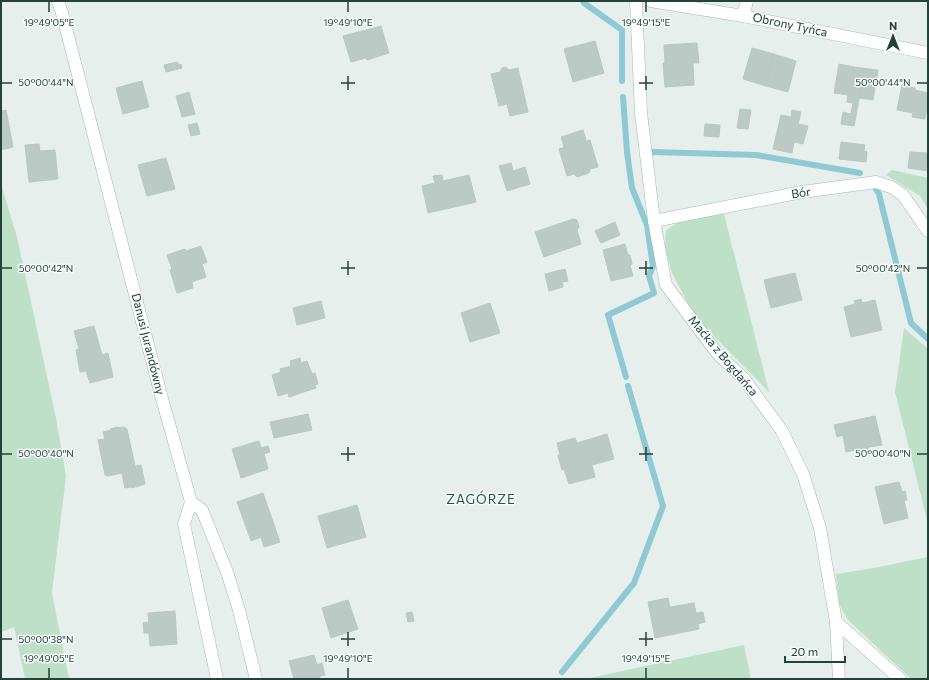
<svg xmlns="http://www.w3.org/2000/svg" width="929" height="680" font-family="Commissioner,sans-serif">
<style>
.green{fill:#bfe0c8}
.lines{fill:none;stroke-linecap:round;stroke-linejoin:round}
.stream{stroke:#8ec9d4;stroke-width:6}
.building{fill:#bbcac4;stroke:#b8c9c2}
.street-casing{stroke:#a8b8b2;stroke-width:13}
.street{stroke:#fff;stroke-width:12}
.ticks{fill:none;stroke:#24423a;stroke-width:1.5}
.labels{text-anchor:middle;stroke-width:3;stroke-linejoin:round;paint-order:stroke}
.street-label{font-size:12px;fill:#24423a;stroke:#f7fbf9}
.neighbourhood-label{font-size:13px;letter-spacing:1px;fill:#1f5548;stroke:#f7fbf9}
.ticks-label{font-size:10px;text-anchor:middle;fill:#24423a;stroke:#f7fbf9;stroke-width:3;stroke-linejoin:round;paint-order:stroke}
</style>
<rect width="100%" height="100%" fill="#e6efeb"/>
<g class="green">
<polygon points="892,170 928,178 928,210 920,196 886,175"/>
<polygon points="1,184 17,237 56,418 66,476 52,593 69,679 25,679 14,627 1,632"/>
<polygon points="724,214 769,392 695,317 672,273 665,247 666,230 684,219"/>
<polygon points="904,328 928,349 928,524 895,392"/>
<polygon points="928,557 928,679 911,679 848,620 839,604 836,574 874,568"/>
<polygon points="744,645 751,679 585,679"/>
</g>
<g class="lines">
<g class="stream">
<polyline points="583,1 584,3 622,30 622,81"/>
<polyline points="623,97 627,152 632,188 647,225 653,266 649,276 654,293 608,315 626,377"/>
<polyline points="653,152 756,155 860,173"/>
<polyline points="876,189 879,194 911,323 928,339"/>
<polyline points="562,672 634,583 663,506 628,386"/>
</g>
</g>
<g class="building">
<polygon points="381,26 389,53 367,60 366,58 351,62 343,36"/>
<polygon points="595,41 604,73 573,82 564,49"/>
<polygon points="697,43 699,63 693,63 694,85 665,87 663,63 665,63 664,45"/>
<polygon points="752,48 774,54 766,86 743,79"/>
<polygon points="774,54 796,61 788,92 766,86"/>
<polygon points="178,62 178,65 181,64 182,68 166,72 164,65"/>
<polygon points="839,64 854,67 852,81 862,83 854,126 841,124 843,112 851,114 853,103 847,102 848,95 834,93"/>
<polygon points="506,67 509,70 518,68 528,112 510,116 507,104 499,106 491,74 500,72 502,68"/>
<polygon points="854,67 878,70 873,100 859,98 862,83 852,81"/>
<polygon points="142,81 149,107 123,114 116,88"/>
<polygon points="902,85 915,88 915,90 928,93 928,103 925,119 912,117 913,113 897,110"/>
<polygon points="189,92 195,114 182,117 176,96"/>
<polygon points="740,109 751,110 748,129 737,128"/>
<polygon points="6,110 13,147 1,150 1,111"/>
<polygon points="792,110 801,112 798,124 808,126 803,144 794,142 792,153 773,149 781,115 791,117"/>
<polygon points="197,123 200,134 191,136 188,125"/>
<polygon points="705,124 720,125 719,137 704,136"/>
<polygon points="583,130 586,140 564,147 561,137"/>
<polygon points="590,140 598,167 590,169 589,173 577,177 574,174 567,176 559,149"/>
<polygon points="841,142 865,145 864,151 867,152 866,162 839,159"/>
<polygon points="39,144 40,151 55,150 58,179 29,182 25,145"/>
<polygon points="910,152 928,153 928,171 908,168"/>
<polygon points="166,158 175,189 147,196 138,165"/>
<polygon points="511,163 513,171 525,167 530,184 507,191 499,166"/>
<polygon points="442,175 443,181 469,175 476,202 428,213 422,186 435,183 433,176"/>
<polygon points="573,219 577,220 579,227 577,230 581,244 544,257 535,232"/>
<polygon points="615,222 620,235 601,243 595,231"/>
<polygon points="625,244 628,255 630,255 632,264 630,265 633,276 611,281 603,250"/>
<polygon points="201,246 207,262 202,264 206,277 192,282 193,288 177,293 170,270 172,269 167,255 185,249 186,251"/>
<polygon points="565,269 568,281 562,282 563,287 549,291 545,274"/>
<polygon points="795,273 802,300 771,308 764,280"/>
<polygon points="861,299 862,303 875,300 882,330 851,337 844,307 855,304 854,301"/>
<polygon points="321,301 325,318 297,325 293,308"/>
<polygon points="490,303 500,333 470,342 461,313"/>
<polygon points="94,326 102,355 108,353 113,377 90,383 86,371 80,372 76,350 79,349 74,331"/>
<polygon points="300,358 301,363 307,361 312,374 315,373 318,384 315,385 316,388 289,397 288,393 278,396 272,375 281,372 280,369 291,366 290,361"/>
<polygon points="308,414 312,430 274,438 270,422"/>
<polygon points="875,416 882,445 869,447 867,451 862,452 859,449 846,452 843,435 837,437 834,425"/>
<polygon points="118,427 119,428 124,427 127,429 135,466 121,469 122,473 108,476 105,475 98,440 105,439 103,432 111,430 110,429"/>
<polygon points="607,434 614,459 592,465 595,477 569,484 564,469 562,470 558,455 560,455 557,443 575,438 577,443"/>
<polygon points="259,441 261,448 268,446 270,452 264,454 268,469 241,478 232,449"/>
<polygon points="141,465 145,484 132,488 131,487 125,488 121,469"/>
<polygon points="899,482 902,492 905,491 907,500 904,500 908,518 884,524 875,487"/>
<polygon points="263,493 280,542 264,547 261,537 251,541 237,502"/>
<polygon points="357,505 366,537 327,548 318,516"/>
<polygon points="668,598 670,607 694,603 696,613 703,612 705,622 698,624 699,629 655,638 648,602"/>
<polygon points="348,600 358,629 331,638 322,608"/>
<polygon points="175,611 177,644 150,646 149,633 144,633 143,623 149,622 148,613"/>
<polygon points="412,612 414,621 408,622 406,613"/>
<polygon points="314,655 317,665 322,663 325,675 320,676 320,679 294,679 289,661"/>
</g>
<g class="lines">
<defs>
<g id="street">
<polyline points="58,1 62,13 74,59 161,395 191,502 202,510 227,572 239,610 256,679"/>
<polyline points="636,1 641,113 654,221 666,285 717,353 744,379 782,431 803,474 820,528 836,622 839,679"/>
<polyline points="651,1 743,16 928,53"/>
<polyline points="743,16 747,1"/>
<polyline points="654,221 802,192 876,182 891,187 903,195 928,231"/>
<polyline points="191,502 184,524 217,679"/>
<polyline points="836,622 900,679"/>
</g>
</defs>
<use href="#street" class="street-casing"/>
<use href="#street" class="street"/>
</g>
<path class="ticks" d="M49 2V12M348 2V12M646 2V12M348 76V90M646 76V90M2 83H12M341 83H355M639 83H653M917 83H927M348 261V275M646 261V275M2 268H12M341 268H355M639 268H653M917 268H927M348 447V461M646 447V461M2 454H12M341 454H355M639 454H653M917 454H927M348 632V646M646 632V646M2 639H12M341 639H355M639 639H653M49 668V678M348 668V678M646 668V678"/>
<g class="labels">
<g class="street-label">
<text transform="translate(790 25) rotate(12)" y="4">Obrony Tyńca</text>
<text transform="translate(801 193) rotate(-9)" y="4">Bór</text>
<text transform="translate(148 344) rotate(76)" y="4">Danusi Jurandówny</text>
<text transform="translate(723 356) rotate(50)" y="4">Maćka z Bogdańca</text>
</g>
<g class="neighbourhood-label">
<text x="481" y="504">ZAGÓRZE</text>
</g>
</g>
<g class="ticks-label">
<text x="49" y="26">19°49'05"E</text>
<text x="348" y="26">19°49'10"E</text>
<text x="646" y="26">19°49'15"E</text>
<text x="46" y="86">50°00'44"N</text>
<text x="883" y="86">50°00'44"N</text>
<text x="46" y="272">50°00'42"N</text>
<text x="883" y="272">50°00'42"N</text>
<text x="46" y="457">50°00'40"N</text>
<text x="883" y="457">50°00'40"N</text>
<text x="46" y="643">50°00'38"N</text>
<text x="49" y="662">19°49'05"E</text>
<text x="348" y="662">19°49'10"E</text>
<text x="646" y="662">19°49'15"E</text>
</g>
<rect width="929" height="680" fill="none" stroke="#24423a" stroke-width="4"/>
<g transform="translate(893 36)" stroke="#f7fbf9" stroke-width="3" paint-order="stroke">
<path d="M0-3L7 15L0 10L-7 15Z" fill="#24423a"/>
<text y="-6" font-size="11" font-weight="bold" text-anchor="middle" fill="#24423a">N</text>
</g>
<path d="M785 656v6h60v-6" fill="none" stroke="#24423a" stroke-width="2"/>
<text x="791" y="656" font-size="12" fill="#24423a" stroke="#f7fbf9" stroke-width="3" paint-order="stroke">20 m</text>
</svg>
